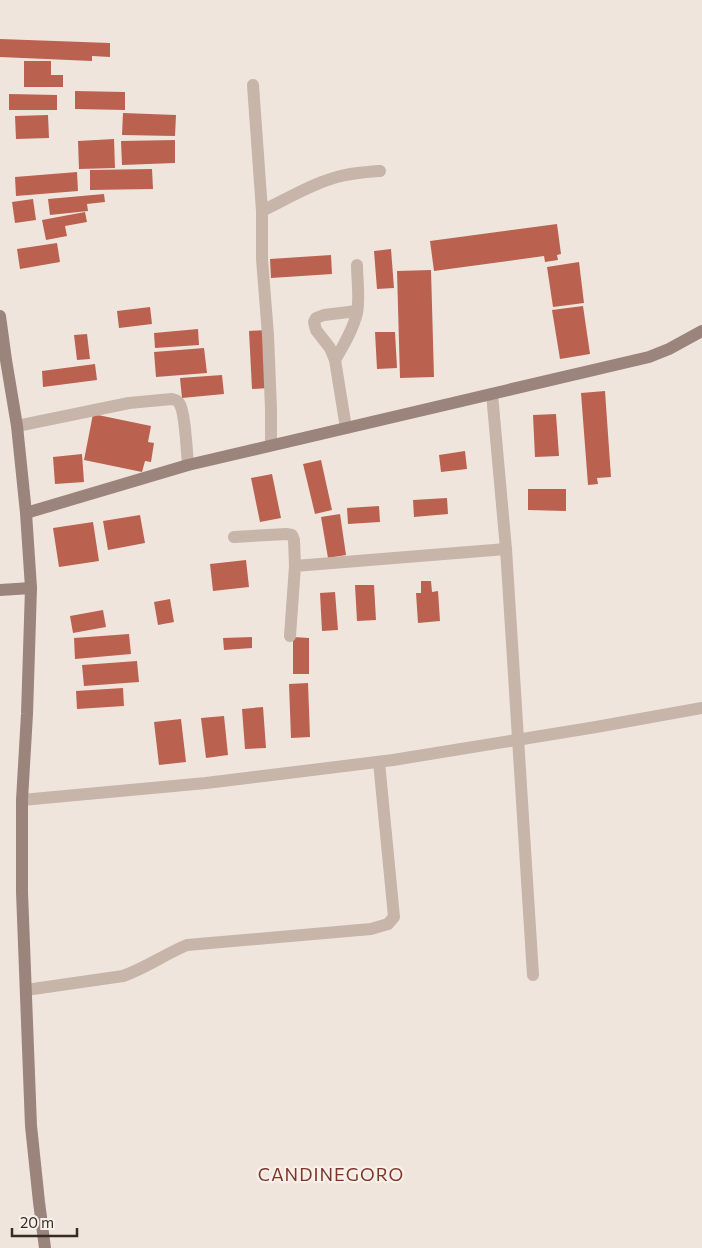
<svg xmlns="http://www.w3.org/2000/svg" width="702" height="1248" font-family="Commissioner,sans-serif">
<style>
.building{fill:#bb6150}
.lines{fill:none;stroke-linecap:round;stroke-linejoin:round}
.street{stroke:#c7b5aa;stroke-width:12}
.secondary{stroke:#9a847b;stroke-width:12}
.labels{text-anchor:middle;stroke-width:4.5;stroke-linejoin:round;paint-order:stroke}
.quarter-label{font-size:18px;letter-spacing:1px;fill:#7d3629;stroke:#f8f0e9}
</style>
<rect width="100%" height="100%" fill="#f0e5dd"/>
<g class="building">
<polygon points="0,39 110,43 110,57 92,56 92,61 0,57"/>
<polygon points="24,61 51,61 51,75 63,75 63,87 24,87"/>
<polygon points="75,91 125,92 125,110 75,109"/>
<polygon points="9,94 57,95 57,110 9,110"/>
<polygon points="123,113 176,115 175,136 122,135"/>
<polygon points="48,115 49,138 16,139 15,116"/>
<polygon points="114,139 115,168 79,169 78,141"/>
<polygon points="175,140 175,163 122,165 121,141"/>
<polygon points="152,169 153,189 90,190 90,170"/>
<polygon points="77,172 78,191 16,196 15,177"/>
<polygon points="104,194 105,202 87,204 88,211 50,215 48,199"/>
<polygon points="33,199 36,220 15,223 12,202"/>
<polygon points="85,212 87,222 65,226 67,236 46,240 42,220"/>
<polygon points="557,224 561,254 557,255 558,260 545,262 544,256 434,271 430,241"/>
<polygon points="57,243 60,262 20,269 17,249"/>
<polygon points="391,249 394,288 377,289 374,251"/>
<polygon points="331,255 332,274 271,278 270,259"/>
<polygon points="579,262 584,303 553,307 547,267"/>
<polygon points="431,270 434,377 400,378 397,271"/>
<polygon points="583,306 590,354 560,359 552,310"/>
<polygon points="150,307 152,324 119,328 117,311"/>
<polygon points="198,329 199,345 155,348 154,333"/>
<polygon points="266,330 269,388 252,389 249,331"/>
<polygon points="375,332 395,332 397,368 377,369"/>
<polygon points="87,334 90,359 77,360 74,335"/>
<polygon points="204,348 207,373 156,377 154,352"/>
<polygon points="95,364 97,380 43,387 42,371"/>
<polygon points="222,375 224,394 182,398 180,378"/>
<polygon points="605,391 611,477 597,478 598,484 588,485 581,393"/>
<polygon points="93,414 151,426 148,442 154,443 151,462 145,461 142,472 84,460"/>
<polygon points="556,414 559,456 535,457 533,415"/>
<polygon points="465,451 467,469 441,472 439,455"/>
<polygon points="82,454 84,482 55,484 53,457"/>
<polygon points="321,460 332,510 315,514 303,464"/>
<polygon points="272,474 281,518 260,522 251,478"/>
<polygon points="528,489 566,489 566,511 528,510"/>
<polygon points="447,498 448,514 414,517 413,500"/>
<polygon points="379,506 380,522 348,524 347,508"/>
<polygon points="340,514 346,555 328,558 321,517"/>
<polygon points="140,515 145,543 108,550 103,521"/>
<polygon points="93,522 99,561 59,567 53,528"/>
<polygon points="246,560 249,587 213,591 210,564"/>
<polygon points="421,581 431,581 432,592 438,591 440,621 418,623 416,593 421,593"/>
<polygon points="355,585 374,585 376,620 357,621"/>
<polygon points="335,592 338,630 322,631 320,593"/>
<polygon points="170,599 174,622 158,625 154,602"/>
<polygon points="103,610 106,627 73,633 70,616"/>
<polygon points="129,634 131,654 75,659 74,638"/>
<polygon points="252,637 252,648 224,650 223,638"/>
<polygon points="293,637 309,638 309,674 293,674"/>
<polygon points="137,661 139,682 84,686 82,665"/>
<polygon points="308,683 310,737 291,738 289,684"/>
<polygon points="123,688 124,706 77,709 76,691"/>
<polygon points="263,707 266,748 245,749 242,709"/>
<polygon points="224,716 228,755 206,758 201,718"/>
<polygon points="181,719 186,762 159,765 154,722"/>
</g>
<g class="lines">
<g class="street">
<polyline points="253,85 262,211"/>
<path d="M335 360C343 346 353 330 357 313 360 298 357 280 357 265"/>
<polyline points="492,394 506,549 533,975"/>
<path d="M17 426 129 403 172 399C176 400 177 400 179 403 185 410 187 454 188 465"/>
<polyline points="346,428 335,360 330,348 316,330 314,322 316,318 324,315 357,311"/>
<path d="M271 445V409L268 335 262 259V211C287 199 311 184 337 177 351 173 366 172 380 171"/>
<polyline points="234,537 286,534 292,535 294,540 295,566"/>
<polyline points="290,636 295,566 506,549"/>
<polyline points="22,800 206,783 393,760 596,727 702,708"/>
<path d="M26 990 123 976C146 968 165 954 187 945L371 929 388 924 394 917 379 762"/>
</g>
<g class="secondary">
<polyline points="0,316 6,360 17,426 26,513 31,588 27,714 22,800 22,892 31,1126 39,1202 45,1248"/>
<polyline points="26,513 188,465 649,357 669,349 702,331"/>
<polyline points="0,590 31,588"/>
</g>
</g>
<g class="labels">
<g class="quarter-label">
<text x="331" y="1181">CANDINEGORO</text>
</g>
</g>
<path d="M12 1228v8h65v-8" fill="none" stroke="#352c29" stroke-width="2.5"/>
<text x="20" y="1228" font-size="15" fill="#352c29" stroke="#f8f0e9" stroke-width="4" paint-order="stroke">20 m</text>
</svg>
